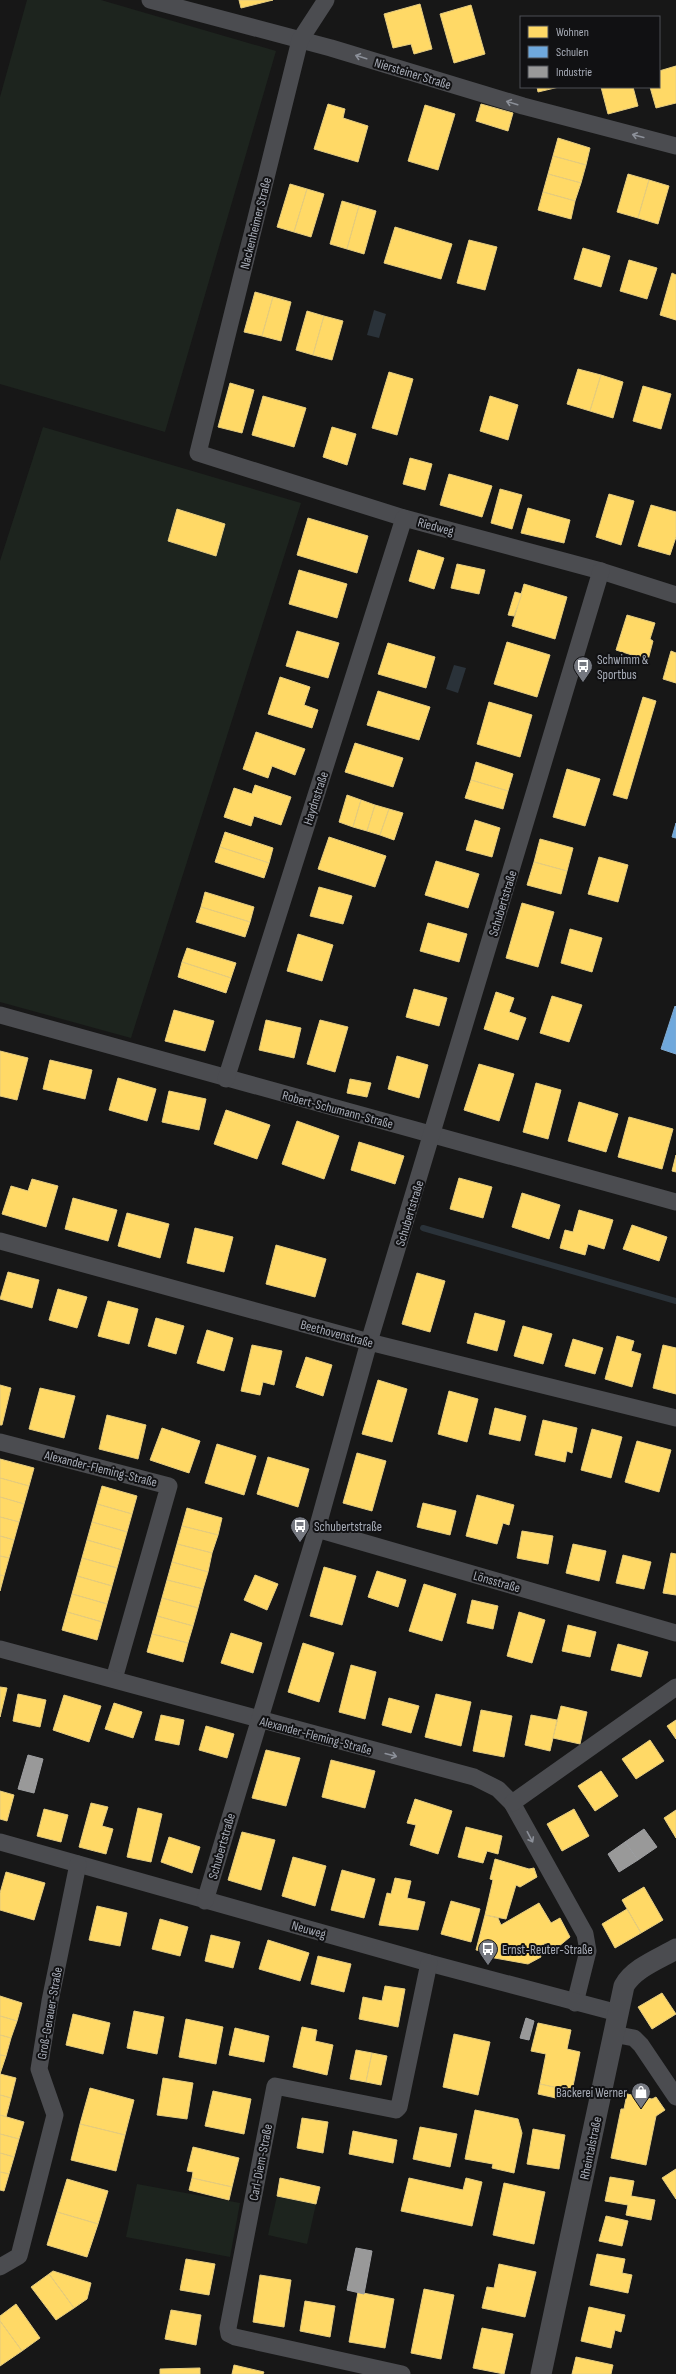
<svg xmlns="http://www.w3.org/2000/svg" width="676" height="2374" font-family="'Sofia Sans Condensed',sans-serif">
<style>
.green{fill:#1d241e}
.water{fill:#2a3239}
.homes{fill:#ffd966;stroke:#e5cc7f}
.schools{fill:#6fa8dc;stroke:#80aad1}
.industry{fill:#999;stroke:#9e9fa2}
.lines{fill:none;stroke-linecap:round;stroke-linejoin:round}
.stream{stroke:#2a3239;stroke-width:6}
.minor{stroke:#4b4c50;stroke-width:17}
.tertiary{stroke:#4b4c50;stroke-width:21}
.oneway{stroke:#8c9099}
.labels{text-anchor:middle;stroke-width:4;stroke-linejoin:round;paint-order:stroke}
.street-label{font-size:13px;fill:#a8adb8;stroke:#111113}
.poi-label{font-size:13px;fill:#a8adb8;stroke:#111113;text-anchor:start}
</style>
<rect width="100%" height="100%" fill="#171717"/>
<g class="green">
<polygon points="27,0 101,0 276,51 165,432 0,384 0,97"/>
<polygon points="43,427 301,503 131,1038 0,1002 0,561"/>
<polygon points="137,2184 240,2203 230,2257 126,2237"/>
<polygon points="277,2196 316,2204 307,2244 268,2235"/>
</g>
<g class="water">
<polygon points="374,310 386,314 379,338 367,335"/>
<polygon points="454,665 466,668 458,693 446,689"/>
</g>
<g class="homes">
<polygon points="239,0 273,0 241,8"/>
<polygon points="420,4 432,49 414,54 411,44 393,48 384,14"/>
<polygon points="471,5 485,54 454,63 440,14"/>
<polygon points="676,66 676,103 656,108 650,87 659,87 659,71"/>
<polygon points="537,87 559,87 538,92"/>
<polygon points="601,87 633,87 638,106 608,114"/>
<polygon points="328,104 345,109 343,118 368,126 358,162 314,149"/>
<polygon points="481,104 513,113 508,131 476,121"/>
<polygon points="425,105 455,114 438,170 408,161"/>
<polygon points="558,138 590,148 586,165 553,156"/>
<polygon points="553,156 586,165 581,183 548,174"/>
<polygon points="548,174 581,183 575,201 543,192"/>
<polygon points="628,174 649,180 638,218 617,212"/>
<polygon points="649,180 669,186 658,224 638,218"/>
<polygon points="290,184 307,189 294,232 277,227"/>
<polygon points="307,189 324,194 311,237 294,232"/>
<polygon points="543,192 575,201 571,219 538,210"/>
<polygon points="342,201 359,206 347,249 330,244"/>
<polygon points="359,206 376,211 364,254 347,249"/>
<polygon points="395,227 452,244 441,279 384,263"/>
<polygon points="469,240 497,247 485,290 457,283"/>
<polygon points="583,248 610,256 601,287 574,279"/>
<polygon points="629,260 657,268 647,299 620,291"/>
<polygon points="672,273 676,275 676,320 660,315"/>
<polygon points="255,292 273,297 262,336 244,332"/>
<polygon points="273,297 291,302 281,341 262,336"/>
<polygon points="307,311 324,316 313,355 296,350"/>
<polygon points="324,316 343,321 332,360 313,355"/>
<polygon points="578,369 601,375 590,411 567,404"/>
<polygon points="389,372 413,379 397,435 372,428"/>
<polygon points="601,375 623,382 613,418 590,411"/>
<polygon points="230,383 254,390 242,433 218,427"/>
<polygon points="643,386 671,394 661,429 633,421"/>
<polygon points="263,396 306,408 294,447 252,435"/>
<polygon points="490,396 518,405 508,440 480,431"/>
<polygon points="332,427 356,434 347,465 323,457"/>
<polygon points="410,458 432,464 425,490 403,484"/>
<polygon points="449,474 492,486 482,517 440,505"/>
<polygon points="500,489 522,495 512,529 491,523"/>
<polygon points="609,494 634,501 621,545 596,537"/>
<polygon points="651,505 676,512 676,537 670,555 638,546"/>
<polygon points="528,508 570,520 564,543 521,533"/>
<polygon points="177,509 225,524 216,556 168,541"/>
<polygon points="308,518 368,536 357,573 297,555"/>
<polygon points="418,550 444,558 434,589 409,581"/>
<polygon points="457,564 485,570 479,594 451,588"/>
<polygon points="299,570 347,584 337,618 289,604"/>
<polygon points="524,584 567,597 555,639 512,626"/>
<polygon points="515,592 522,594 514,616 508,615"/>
<polygon points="627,615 655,623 650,639 653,641 648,660 616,650"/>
<polygon points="297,631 339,643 328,678 286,666"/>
<polygon points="507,642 550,655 537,697 494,684"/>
<polygon points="388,643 435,657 426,688 378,674"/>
<polygon points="671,651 676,653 676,683 663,679"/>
<polygon points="280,677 310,687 304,705 318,710 312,728 268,714"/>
<polygon points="378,691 430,707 419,740 367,725"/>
<polygon points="643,697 656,701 627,799 613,795"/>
<polygon points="489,702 532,715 520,757 477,744"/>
<polygon points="256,732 305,749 295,775 272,766 268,778 243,769"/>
<polygon points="355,743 403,758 393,787 345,772"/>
<polygon points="476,762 513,774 508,791 471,780"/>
<polygon points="567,769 600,779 585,826 553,817"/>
<polygon points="471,780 508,791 503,809 465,798"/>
<polygon points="255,785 291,797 281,825 254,816 251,826 224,817 234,788 252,794"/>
<polygon points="347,795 361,800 353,827 339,822"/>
<polygon points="361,800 375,805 367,831 353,827"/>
<polygon points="375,805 389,809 380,835 367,831"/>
<polygon points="389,809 403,813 394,840 380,835"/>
<polygon points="475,820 500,828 492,857 466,850"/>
<polygon points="225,832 273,848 269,863 220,847"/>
<polygon points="329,837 386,856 375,887 318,869"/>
<polygon points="540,839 573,848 567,871 534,862"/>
<polygon points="220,847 269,863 264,878 215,862"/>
<polygon points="599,857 628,865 618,902 588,894"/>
<polygon points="436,861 479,874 468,908 425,895"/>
<polygon points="534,862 567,871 561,894 527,885"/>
<polygon points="319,887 352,896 343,924 310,916"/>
<polygon points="205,892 254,907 250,922 201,907"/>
<polygon points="522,903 554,912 538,967 506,958"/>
<polygon points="201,907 250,922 245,937 196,922"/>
<polygon points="428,923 467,934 459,962 420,951"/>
<polygon points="570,929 602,938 592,972 561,963"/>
<polygon points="298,934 333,945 322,981 287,971"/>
<polygon points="187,948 236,963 231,978 182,962"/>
<polygon points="182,962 231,978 226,993 178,977"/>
<polygon points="414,989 447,998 439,1026 406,1017"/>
<polygon points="496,992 514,998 509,1012 526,1018 518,1040 484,1029"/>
<polygon points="552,996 582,1005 569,1042 540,1033"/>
<polygon points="174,1010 214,1021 205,1051 165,1041"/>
<polygon points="266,1020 301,1028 294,1058 259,1050"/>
<polygon points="320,1020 348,1027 335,1072 307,1064"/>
<polygon points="0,1051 28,1058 17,1100 0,1096"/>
<polygon points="397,1056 428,1065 419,1098 388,1089"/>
<polygon points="50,1060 92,1070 85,1099 43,1089"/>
<polygon points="479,1064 514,1074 499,1121 464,1110"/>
<polygon points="118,1078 156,1089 147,1121 109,1110"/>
<polygon points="350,1079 371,1083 367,1097 347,1093"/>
<polygon points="536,1083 561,1090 548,1139 523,1132"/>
<polygon points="169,1091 206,1099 199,1130 162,1122"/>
<polygon points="579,1102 618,1114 606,1152 568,1141"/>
<polygon points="226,1110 270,1125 257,1159 214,1144"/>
<polygon points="629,1117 673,1129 662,1169 618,1157"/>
<polygon points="297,1121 339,1136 324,1179 282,1164"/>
<polygon points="359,1142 404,1156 395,1184 351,1170"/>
<polygon points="676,1155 676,1172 672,1171"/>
<polygon points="459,1178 492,1187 483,1218 450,1209"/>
<polygon points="32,1179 58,1186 46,1227 2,1214 11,1186 28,1191"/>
<polygon points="522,1193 560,1205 549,1239 512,1227"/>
<polygon points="73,1198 117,1210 108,1241 65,1229"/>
<polygon points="579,1210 613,1220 604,1249 588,1244 585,1255 560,1248 565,1230 573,1232"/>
<polygon points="127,1213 169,1224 160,1258 118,1246"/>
<polygon points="632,1225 667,1237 659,1261 623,1249"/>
<polygon points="195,1228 233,1237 224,1272 187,1263"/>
<polygon points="276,1245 326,1259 315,1297 266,1284"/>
<polygon points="8,1272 39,1280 32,1308 0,1299"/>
<polygon points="417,1273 445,1281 430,1332 402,1324"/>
<polygon points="58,1289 87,1297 77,1328 49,1320"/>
<polygon points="108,1301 138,1309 129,1344 98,1336"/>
<polygon points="475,1313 505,1321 497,1351 467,1343"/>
<polygon points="156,1318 184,1326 176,1354 148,1346"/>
<polygon points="523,1326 552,1334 543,1364 514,1356"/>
<polygon points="207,1330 233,1338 224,1371 197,1363"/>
<polygon points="617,1336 634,1341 631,1351 641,1354 632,1387 605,1379"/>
<polygon points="573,1339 603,1348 595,1374 565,1366"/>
<polygon points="252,1345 282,1351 274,1385 263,1382 260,1395 241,1391"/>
<polygon points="663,1345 676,1348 676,1394 653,1388"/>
<polygon points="306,1357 332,1365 323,1396 296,1387"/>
<polygon points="378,1380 407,1389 392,1442 362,1434"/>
<polygon points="0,1385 11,1388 2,1425 0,1425"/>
<polygon points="40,1388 75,1396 64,1438 29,1429"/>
<polygon points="449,1391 478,1399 467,1442 438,1434"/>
<polygon points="495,1408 526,1416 520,1441 489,1434"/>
<polygon points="107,1415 146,1425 138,1459 99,1449"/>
<polygon points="543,1420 577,1428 572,1453 567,1451 565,1462 535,1455"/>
<polygon points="162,1428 200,1441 189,1473 150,1460"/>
<polygon points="592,1429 622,1437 611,1478 581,1470"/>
<polygon points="637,1441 671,1450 659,1492 625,1482"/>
<polygon points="217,1444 256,1456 244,1495 205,1483"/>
<polygon points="357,1453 386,1461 372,1511 343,1503"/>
<polygon points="268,1457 309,1469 298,1507 257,1494"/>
<polygon points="0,1459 34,1468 29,1486 0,1478"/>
<polygon points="0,1478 29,1486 24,1504 0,1497"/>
<polygon points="102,1486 137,1496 132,1514 97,1504"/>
<polygon points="477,1495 514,1505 509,1525 503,1523 497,1544 466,1536"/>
<polygon points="0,1497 24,1504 19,1522 0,1517"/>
<polygon points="423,1503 456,1511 450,1535 417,1527"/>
<polygon points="97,1504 132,1514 127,1532 92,1522"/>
<polygon points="187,1508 222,1518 218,1535 182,1526"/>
<polygon points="0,1517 19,1522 14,1540 0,1536"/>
<polygon points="92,1522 127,1532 122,1550 87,1540"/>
<polygon points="182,1526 218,1535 212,1553 177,1544"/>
<polygon points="522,1531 553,1536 548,1564 517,1558"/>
<polygon points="0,1536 14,1540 9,1558 0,1556"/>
<polygon points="87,1540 122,1550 117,1568 82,1558"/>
<polygon points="177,1544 212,1553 208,1572 172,1562"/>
<polygon points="573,1544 606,1551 599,1581 566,1573"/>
<polygon points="671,1553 676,1554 676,1595 663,1593"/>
<polygon points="623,1555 651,1562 644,1589 616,1583"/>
<polygon points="0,1556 9,1558 4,1576 0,1575"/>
<polygon points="82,1558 117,1568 112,1586 77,1576"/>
<polygon points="172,1562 208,1572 203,1589 167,1580"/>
<polygon points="324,1567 356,1576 342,1625 310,1616"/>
<polygon points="377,1571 406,1580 398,1607 368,1597"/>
<polygon points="0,1575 4,1576 0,1591"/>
<polygon points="255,1575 278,1584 267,1610 244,1600"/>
<polygon points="77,1576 112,1586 107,1604 72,1594"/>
<polygon points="167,1580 203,1589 198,1608 162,1598"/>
<polygon points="424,1584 456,1594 442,1641 409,1631"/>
<polygon points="72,1594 107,1604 102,1622 67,1612"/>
<polygon points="162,1598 198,1608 193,1626 157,1616"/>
<polygon points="472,1600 498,1606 493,1629 467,1623"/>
<polygon points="67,1612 102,1622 97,1640 62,1630"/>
<polygon points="519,1612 545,1620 532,1663 507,1656"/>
<polygon points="157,1616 193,1626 188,1643 152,1634"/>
<polygon points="568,1625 596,1632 590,1657 562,1651"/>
<polygon points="231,1633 262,1643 253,1673 221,1663"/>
<polygon points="152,1634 188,1643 183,1662 147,1652"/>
<polygon points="303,1643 334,1653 319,1702 288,1692"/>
<polygon points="618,1644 648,1652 641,1677 611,1670"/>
<polygon points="351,1665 376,1672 365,1719 339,1712"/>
<polygon points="0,1687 7,1688 0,1717"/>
<polygon points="18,1694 46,1700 40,1727 13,1721"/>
<polygon points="436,1694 471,1702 461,1746 425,1737"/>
<polygon points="64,1695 101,1706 89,1742 53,1730"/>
<polygon points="389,1698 419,1706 411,1733 382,1725"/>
<polygon points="114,1703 142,1712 133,1738 105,1729"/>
<polygon points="561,1706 587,1712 580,1744 553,1738"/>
<polygon points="481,1710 512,1716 504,1757 473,1751"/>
<polygon points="161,1715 184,1720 179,1745 155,1740"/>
<polygon points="531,1715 557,1720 550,1751 525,1745"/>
<polygon points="676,1720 676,1739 667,1726"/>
<polygon points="206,1726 234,1734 227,1758 199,1750"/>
<polygon points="650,1740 664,1761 636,1779 622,1759"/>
<polygon points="266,1750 300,1758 286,1806 252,1798"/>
<polygon points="331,1760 375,1771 365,1808 322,1797"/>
<polygon points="601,1771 618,1796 595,1811 578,1786"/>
<polygon points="0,1791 14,1795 7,1821 0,1819"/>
<polygon points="415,1799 452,1811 438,1854 410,1845 416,1825 407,1823"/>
<polygon points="91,1803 108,1807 102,1826 113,1829 106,1854 79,1847"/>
<polygon points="138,1808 162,1814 151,1862 127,1857"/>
<polygon points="44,1809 68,1815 61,1842 37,1836"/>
<polygon points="574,1809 589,1836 562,1851 547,1824"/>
<polygon points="676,1810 676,1838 664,1818"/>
<polygon points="466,1827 502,1836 498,1854 487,1851 483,1863 458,1857"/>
<polygon points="242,1832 275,1840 261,1890 228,1880"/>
<polygon points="169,1837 200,1847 192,1873 161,1862"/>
<polygon points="293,1857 326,1866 315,1906 282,1896"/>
<polygon points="495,1859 529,1869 534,1868 537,1877 520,1887 516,1885 506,1919 485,1915 493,1880 490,1879"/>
<polygon points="342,1870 375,1879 364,1918 331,1910"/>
<polygon points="6,1872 45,1883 34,1920 0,1910 0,1893"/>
<polygon points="395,1878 411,1881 407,1898 425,1902 418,1930 379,1925 387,1893 391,1894"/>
<polygon points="644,1887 663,1920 641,1933 622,1900"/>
<polygon points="451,1901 480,1909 471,1942 441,1934"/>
<polygon points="539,1903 551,1923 560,1918 570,1937 552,1952 546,1943 537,1948 541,1957 528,1964 489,1957 489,1952 476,1950 485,1915 498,1918 501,1925"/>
<polygon points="97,1906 127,1913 120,1946 89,1940"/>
<polygon points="627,1909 641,1933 615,1948 602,1924"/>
<polygon points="160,1919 188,1927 180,1956 152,1949"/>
<polygon points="211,1935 240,1942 233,1968 205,1961"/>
<polygon points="268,1940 309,1953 300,1981 259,1969"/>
<polygon points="318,1956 351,1964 344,1992 311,1984"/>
<polygon points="385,1986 405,1989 398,2027 359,2019 363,1997 382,2001"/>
<polygon points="662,1993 676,2014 652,2029 638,2007"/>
<polygon points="0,1996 22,2003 17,2021 0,2016"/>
<polygon points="134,2011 164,2017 157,2054 127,2048"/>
<polygon points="73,2014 110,2023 103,2054 66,2045"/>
<polygon points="0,2016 17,2021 11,2038 0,2035"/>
<polygon points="186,2019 223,2027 216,2064 179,2057"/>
<polygon points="538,2023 571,2030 567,2049 580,2052 572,2091 540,2084 546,2054 531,2051"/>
<polygon points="302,2027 317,2030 315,2041 333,2045 327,2075 293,2067"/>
<polygon points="235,2028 269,2036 264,2062 229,2055"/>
<polygon points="454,2034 490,2042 478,2095 443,2087"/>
<polygon points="0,2035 11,2038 6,2056 0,2055"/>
<polygon points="356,2050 372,2053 366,2082 350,2079"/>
<polygon points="372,2053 387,2056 381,2085 366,2082"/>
<polygon points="0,2055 6,2056 0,2074"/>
<polygon points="0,2074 16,2078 11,2098 0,2095"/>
<polygon points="163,2078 193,2083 187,2119 157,2115"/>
<polygon points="540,2084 558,2088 556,2098 538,2094"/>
<polygon points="90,2088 134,2100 125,2135 80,2124"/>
<polygon points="213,2091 251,2099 244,2134 205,2126"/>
<polygon points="627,2094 652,2099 656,2097 665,2110 656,2116 646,2165 611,2158 621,2109 624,2109"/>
<polygon points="0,2095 11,2098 6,2117 0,2115"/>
<polygon points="475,2110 518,2119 522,2133 514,2173 492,2168 493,2164 465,2159"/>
<polygon points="0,2115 24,2122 19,2139 0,2134"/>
<polygon points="302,2118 328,2122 323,2153 297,2148"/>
<polygon points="80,2124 125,2135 116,2171 71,2160"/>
<polygon points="420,2127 457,2134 450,2167 413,2159"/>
<polygon points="533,2129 565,2135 559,2169 527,2164"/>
<polygon points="353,2131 397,2140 393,2163 349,2154"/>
<polygon points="0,2134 19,2139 14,2157 0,2153"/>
<polygon points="193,2147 239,2158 232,2187 192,2178 193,2172 187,2171"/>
<polygon points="0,2153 14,2157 9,2174 0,2172"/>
<polygon points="676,2169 676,2199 662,2178"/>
<polygon points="0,2172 9,2174 4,2191 0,2190"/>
<polygon points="610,2177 634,2181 631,2196 655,2200 651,2220 626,2215 628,2205 605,2201"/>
<polygon points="192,2178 232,2187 229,2200 189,2190"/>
<polygon points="280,2178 320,2187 316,2204 277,2196"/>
<polygon points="409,2178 463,2190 466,2178 482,2182 472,2226 401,2211"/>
<polygon points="67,2179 108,2191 98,2224 57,2212"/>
<polygon points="504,2183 545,2192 534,2244 493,2235"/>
<polygon points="57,2212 98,2224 87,2257 47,2245"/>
<polygon points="606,2216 628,2221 622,2246 599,2241"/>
<polygon points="597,2254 625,2259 622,2273 632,2275 628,2293 590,2285"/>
<polygon points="186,2259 215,2264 209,2295 180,2290"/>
<polygon points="499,2264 536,2272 525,2317 482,2308 487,2287 494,2288"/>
<polygon points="53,2271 91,2283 87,2299 74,2308 49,2274"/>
<polygon points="49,2274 74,2308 56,2320 31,2287"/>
<polygon points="260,2275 291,2280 284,2327 253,2322"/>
<polygon points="424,2289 454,2295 441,2359 411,2353"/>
<polygon points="358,2292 394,2299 385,2348 349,2342"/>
<polygon points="305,2301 335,2306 330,2337 300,2331"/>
<polygon points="16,2304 40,2338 22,2351 0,2321 0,2316"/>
<polygon points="589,2307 625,2315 621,2332 615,2330 611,2348 581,2341"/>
<polygon points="171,2310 201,2315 196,2345 165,2339"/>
<polygon points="0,2321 22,2351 0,2366"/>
<polygon points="482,2328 513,2334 504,2374 473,2368"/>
<polygon points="576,2357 613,2365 611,2374 572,2374"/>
<polygon points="234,2365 264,2372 263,2374 232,2374"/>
<polygon points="200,2368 200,2374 160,2374 160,2369"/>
</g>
<g class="schools">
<polygon points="676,823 676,838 672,837"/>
<polygon points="675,1006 676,1007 676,1054 661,1049"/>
</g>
<g class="industry">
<polygon points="28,1755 43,1759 34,1793 18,1789"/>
<polygon points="644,1829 657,1847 638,1860 625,1842"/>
<polygon points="625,1842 638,1860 619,1872 608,1854"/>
<polygon points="526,2018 534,2021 529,2040 520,2038"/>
<polygon points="356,2248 372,2251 364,2294 347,2290"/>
</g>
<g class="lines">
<polyline class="stream" points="423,1228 676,1301"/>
<g class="minor">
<polyline points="150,0 331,48 523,106 676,146"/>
<polyline points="326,0 300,40 198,453 404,518 601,571 676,595"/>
<polyline points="0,1015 676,1202"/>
<polyline points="226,1079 404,518"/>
<polyline points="0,1241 369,1342 676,1418"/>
<polyline points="0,1442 169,1486 114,1679"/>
<polyline points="317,1529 676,1633"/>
<polyline points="0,1649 474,1777 498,1789 512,1803 585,1934 588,1951 575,2003"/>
<polyline points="512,1803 676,1687"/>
<polyline points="0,1842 429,1963 618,2013"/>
<polyline points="205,1901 317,1529 369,1342 601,571"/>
<polyline points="613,2034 634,2038 641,2045 676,2097"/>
<polyline points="0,2267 19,2256 55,2115 39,2069 50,2001 78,1864"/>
<polyline points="402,2374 235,2337 229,2334 228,2328 275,2086 396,2110 399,2107 429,1963"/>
</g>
<path class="tertiary" d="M541 2374 624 1986C634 1968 659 1959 676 1949"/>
</g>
<defs><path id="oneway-shaft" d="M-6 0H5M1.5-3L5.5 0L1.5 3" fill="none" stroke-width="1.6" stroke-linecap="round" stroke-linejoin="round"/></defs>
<g class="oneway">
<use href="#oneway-shaft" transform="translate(361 57) rotate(-163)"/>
<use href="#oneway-shaft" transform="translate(512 103) rotate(-163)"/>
<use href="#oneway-shaft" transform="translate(638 136) rotate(-165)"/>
<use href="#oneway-shaft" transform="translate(391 1755) rotate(15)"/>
<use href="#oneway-shaft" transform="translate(530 1837) rotate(62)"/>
</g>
<defs>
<symbol id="bus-pin" viewBox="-11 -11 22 30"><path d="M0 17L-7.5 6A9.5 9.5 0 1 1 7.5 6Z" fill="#757880" stroke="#111113"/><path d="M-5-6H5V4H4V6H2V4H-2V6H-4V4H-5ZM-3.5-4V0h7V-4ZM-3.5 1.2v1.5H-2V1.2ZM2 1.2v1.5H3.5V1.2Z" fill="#fff"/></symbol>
<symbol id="shop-pin" viewBox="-11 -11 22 30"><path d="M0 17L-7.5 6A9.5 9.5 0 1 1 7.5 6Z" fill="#757880" stroke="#111113"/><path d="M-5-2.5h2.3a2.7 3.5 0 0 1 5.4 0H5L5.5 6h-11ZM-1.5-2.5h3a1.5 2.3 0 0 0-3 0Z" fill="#fff"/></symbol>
</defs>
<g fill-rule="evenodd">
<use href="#bus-pin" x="572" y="655" width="22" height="30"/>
<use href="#bus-pin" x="289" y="1515" width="22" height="30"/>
<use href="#bus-pin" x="477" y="1938" width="22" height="30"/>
<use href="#shop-pin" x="630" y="2081" width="22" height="30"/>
</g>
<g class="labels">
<g class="street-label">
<text transform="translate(413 73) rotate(17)" y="5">Niersteiner Straße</text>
<text transform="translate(255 223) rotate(-76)" y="5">Nackenheimer Straße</text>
<text transform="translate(436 526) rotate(15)" y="5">Riedweg</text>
<text transform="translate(315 798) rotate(-72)" y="5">Haydnstraße</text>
<text transform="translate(502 903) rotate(-73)" y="5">Schubertstraße</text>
<text transform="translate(338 1109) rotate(15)" y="5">Robert-Schumann-Straße</text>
<text transform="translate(409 1213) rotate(-73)" y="5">Schubertstraße</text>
<text transform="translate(337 1333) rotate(15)" y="5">Beethovenstraße</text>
<text transform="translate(101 1468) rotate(14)" y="5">Alexander-Fleming-Straße</text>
<text transform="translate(497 1581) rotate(16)" y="5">Lönsstraße</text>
<text transform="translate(316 1735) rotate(15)" y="5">Alexander-Fleming-Straße</text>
<text transform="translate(221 1846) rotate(-74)" y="5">Schubertstraße</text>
<text transform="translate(309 1929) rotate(16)" y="5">Neuweg</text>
<text transform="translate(49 2013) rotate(-80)" y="5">Groß-Gerauer-Straße</text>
<text transform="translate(590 2148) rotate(-78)" y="5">Rheintalstraße</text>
<text transform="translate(260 2162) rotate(-79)" y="5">Carl-Diem-Straße</text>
</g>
<g class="poi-label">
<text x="597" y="664">Schwimm &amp;<tspan x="597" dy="15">Sportbus</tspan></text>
<text x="314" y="1531">Schubertstraße</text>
<text x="502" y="1954">Ernst-Reuter-Straße</text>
<text x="627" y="2097" text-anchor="end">Bäckerei Werner</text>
</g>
</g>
<rect x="520" y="16" width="140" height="72" fill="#111113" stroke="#4d4f55"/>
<rect x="528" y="26" width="20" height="12" fill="#ffd966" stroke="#4d4f55"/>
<text x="556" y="36" font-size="12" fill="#a8adb8">Wohnen</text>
<rect x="528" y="46" width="20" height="12" fill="#6fa8dc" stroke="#4d4f55"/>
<text x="556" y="56" font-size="12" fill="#a8adb8">Schulen</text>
<rect x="528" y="66" width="20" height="12" fill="#999999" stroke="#4d4f55"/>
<text x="556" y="76" font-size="12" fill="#a8adb8">Industrie</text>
</svg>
